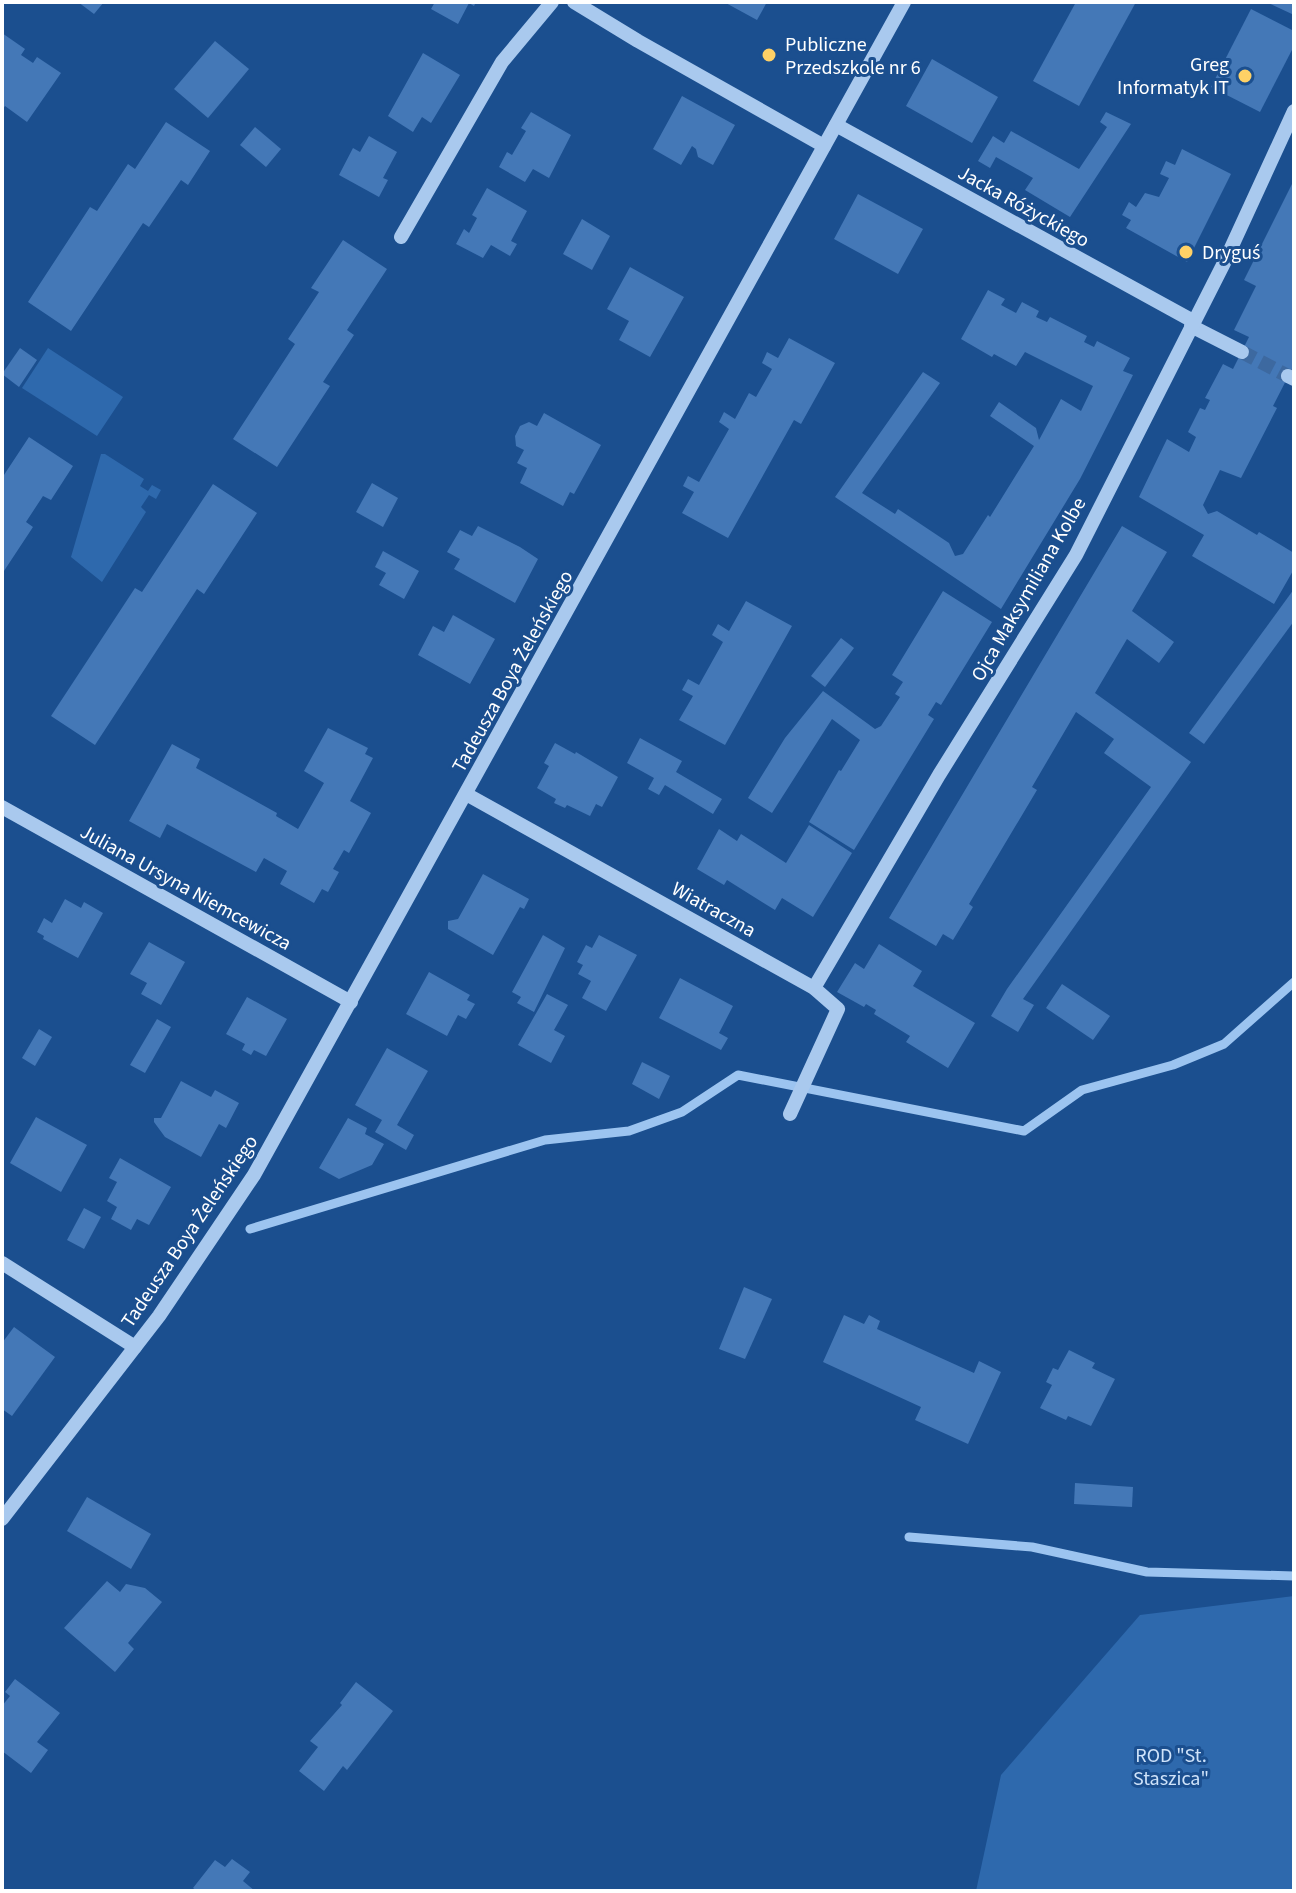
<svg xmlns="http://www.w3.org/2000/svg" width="1296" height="1893" font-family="'Source Sans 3',sans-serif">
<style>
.green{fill:#2e69ad}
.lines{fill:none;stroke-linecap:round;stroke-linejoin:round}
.stream{stroke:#9cc4f0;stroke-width:9}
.building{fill:#4478b7}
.minor-tunnel{stroke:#3d69a0;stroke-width:14;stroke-dasharray:14 7;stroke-linecap:butt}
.minor{stroke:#a9c9ee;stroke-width:14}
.poi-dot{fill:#ffd166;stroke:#1b4f8f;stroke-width:3}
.labels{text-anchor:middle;stroke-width:6;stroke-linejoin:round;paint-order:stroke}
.poi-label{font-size:20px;fill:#fff;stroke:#1b4f8f;text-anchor:start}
.street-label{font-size:20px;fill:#fff;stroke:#1b4f8f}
.park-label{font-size:20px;fill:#cfe3fa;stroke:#1b4f8f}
</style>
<rect width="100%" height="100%" fill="#1b4f8f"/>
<g class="green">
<polygon points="48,348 123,397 97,436 22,388"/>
<polygon points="101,454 105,454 144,479 140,486 148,491 152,485 161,490 156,499 149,495 141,507 146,512 102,582 71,557"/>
<polygon points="1294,1596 1294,1891 976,1891 1001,1775 1140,1615"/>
</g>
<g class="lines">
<g class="stream">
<polyline points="250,1229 545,1140 629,1131 682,1112 738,1075 1024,1131 1082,1090 1173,1065 1224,1044 1294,982"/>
<polyline points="909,1537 1032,1547 1147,1572 1294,1576"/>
</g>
</g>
<g class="building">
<polygon points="78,2 104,2 94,14"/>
<polygon points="435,2 476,2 474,6 469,3 458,24 431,9"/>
<polygon points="724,2 767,2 757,20"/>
<polygon points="1076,2 1136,2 1079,106 1033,81"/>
<polygon points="1266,2 1294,2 1294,15"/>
<polygon points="1251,9 1294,31 1294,46 1260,112 1211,87"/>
<polygon points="2,33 25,49 21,55 33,63 37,57 61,73 27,122 5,106 2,110"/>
<polygon points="215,41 249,69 208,118 174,89"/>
<polygon points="423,53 460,75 431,123 422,117 413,132 388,116"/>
<polygon points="932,59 998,97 972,143 906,106"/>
<polygon points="682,96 735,125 713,165 698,157 696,149 692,146 681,165 653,149"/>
<polygon points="531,112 571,135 549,178 533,169 525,182 499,167 507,152 512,155 526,131 521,128"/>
<polygon points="1106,112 1131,124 1070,217 1025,190 1033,178 996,157 990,168 978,161 993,136 1004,143 1011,131 1079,169 1107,127 1100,122"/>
<polygon points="166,122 210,151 188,185 181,180 149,227 143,223 71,331 28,302 90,207 97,211 128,164 135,169"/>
<polygon points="255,127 281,149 266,167 240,145"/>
<polygon points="369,136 397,152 383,178 388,180 379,197 339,175 353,148 360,152"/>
<polygon points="1182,149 1231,174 1187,262 1126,228 1131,220 1122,215 1129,202 1136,207 1145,193 1159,197 1169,178 1160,174 1166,161 1175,165"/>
<polygon points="1294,180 1294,365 1273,406 1277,408 1241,478 1220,470 1203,505 1208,514 1217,511 1257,535 1259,532 1294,553 1294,569 1274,604 1192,556 1204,535 1139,497 1167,439 1189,452 1196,437 1188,432 1200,408 1205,410 1210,400 1205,398 1223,364 1233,369 1249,337 1234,330 1256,286 1244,280"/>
<polygon points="487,188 527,211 511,241 517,244 510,256 491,245 483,258 456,244 464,229 469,233 477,218 472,215"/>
<polygon points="858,194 923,229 898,274 834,239"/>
<polygon points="582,219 610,236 592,270 563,254"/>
<polygon points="343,240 387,269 347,330 354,335 323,382 330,386 277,467 233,439 295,344 288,339 319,292 311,288"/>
<polygon points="630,267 684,297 650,357 619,340 629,321 607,309"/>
<polygon points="988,290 1005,299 1001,305 1016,313 1022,302 1039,311 1036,317 1047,322 1050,317 1087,336 1084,342 1094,347 1097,341 1130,358 1123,371 1133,375 1080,479 1001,609 835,497 923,372 940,383 862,493 895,514 898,509 949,543 955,556 963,554 988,515 990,517 1034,446 990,416 999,402 1036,428 1039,440 1061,399 1081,411 1093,386 1025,352 1016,366 994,354 992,357 961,339"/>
<polygon points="789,338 835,363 801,424 794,420 728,538 682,513 694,492 683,486 688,476 699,482 729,429 719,422 724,412 735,419 749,393 756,397 772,369 762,363 767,352 778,358"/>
<polygon points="20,348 37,360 19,387 2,374"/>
<polygon points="544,413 601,445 574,494 570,492 563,506 520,483 527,468 517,463 524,450 516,446 515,436 520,426 529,422 537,426"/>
<polygon points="29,437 73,466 51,500 43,496 26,522 33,527 2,574 2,478"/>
<polygon points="372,483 398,498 383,527 356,512"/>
<polygon points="213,484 257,513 204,594 197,589 95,745 51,716 135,588 142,592"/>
<polygon points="478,526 520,547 538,559 515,603 454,569 460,559 447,552 460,530 472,536"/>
<polygon points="1122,526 1167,552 1132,611 1174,642 1159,663 1127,639 1095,693 1191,762 1023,999 1034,1005 1018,1032 991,1016 1007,989 1151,787 1104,753 1114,739 1076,712 1032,787 1037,790 969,904 973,907 953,940 943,934 936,946 889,918"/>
<polygon points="383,551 419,571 404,599 379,585 386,573 375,567"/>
<polygon points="1294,589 1294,621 1204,744 1189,733"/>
<polygon points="943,591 992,622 941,705 936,702 928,715 934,719 854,850 809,822 839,770 841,771 860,740 832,719 772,813 748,798 785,738 823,691 875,729 881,726 900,697 895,694 903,682 892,675"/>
<polygon points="746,601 792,626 725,745 679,720 693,696 682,690 688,679 699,685 723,642 712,635 718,624 729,631"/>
<polygon points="453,615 495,639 470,684 418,655 433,626 444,632"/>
<polygon points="841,638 854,648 825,687 811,676"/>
<polygon points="328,728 368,748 365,754 373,758 350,801 371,813 349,853 344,850 333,869 339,872 328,892 322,889 314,903 280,884 287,871 264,858 256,872 167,824 160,838 129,821 172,744 200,759 196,768 277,813 276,816 298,829 324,783 304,771"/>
<polygon points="640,738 682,761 676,772 722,799 713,814 665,785 659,795 648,789 654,778 627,763"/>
<polygon points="555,743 575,754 576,752 618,777 602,807 596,804 590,816 567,805 565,808 554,803 556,799 537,788 549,766 544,763"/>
<polygon points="809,825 852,853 813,917 782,898 775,910 727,880 724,885 697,869 719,829 737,841 741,834 786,863"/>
<polygon points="483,874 529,899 524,909 520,907 493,955 448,929 448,921 458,919"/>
<polygon points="65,899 81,908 84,902 103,913 78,958 43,939 44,936 37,932 44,918 52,923"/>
<polygon points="543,935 565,948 534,1012 517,1003 521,997 512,992"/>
<polygon points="599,935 637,955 606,1011 582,998 591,981 578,974 583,965 577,962 586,945 592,948"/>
<polygon points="149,942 185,962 161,1005 141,994 147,983 130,974"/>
<polygon points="879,944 922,971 913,986 975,1023 948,1068 906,1042 910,1036 874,1014 876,1010 866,1004 864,1007 837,992 855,963 864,969"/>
<polygon points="429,972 470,995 467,1000 475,1004 466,1019 458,1015 447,1036 406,1014"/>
<polygon points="680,978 733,1006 719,1033 728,1038 721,1050 659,1018"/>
<polygon points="1062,984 1110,1016 1093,1040 1046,1008"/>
<polygon points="547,994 568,1005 554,1030 565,1036 551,1063 518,1045"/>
<polygon points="247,997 287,1019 266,1056 254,1050 251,1055 242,1050 245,1044 226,1034"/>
<polygon points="157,1019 171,1027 145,1073 130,1065"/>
<polygon points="39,1029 52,1037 35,1066 22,1058"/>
<polygon points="387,1048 428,1071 397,1125 414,1135 406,1150 375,1132 382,1120 355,1105"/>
<polygon points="642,1062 670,1076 659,1099 632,1084"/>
<polygon points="181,1081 211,1097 215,1090 239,1103 226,1128 219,1124 201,1157 165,1137 154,1122 154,1118 161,1118"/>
<polygon points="36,1117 87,1145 61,1192 10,1163"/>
<polygon points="348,1118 367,1128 365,1134 384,1144 372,1165 339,1179 319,1168"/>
<polygon points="120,1158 171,1187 149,1225 137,1219 131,1230 111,1219 117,1207 107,1201 117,1182 109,1178"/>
<polygon points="84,1208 101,1217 84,1249 67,1240"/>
<polygon points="744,1287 772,1299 745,1359 719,1349"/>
<polygon points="844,1315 864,1324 869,1315 880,1321 877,1329 974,1373 979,1361 1001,1372 968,1444 915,1420 921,1407 823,1362"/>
<polygon points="14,1327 55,1357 12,1416 2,1409 2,1343"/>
<polygon points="1069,1350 1095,1363 1092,1368 1115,1379 1091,1426 1068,1416 1066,1420 1040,1408 1052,1385 1046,1382 1053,1368 1058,1370"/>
<polygon points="1075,1483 1133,1487 1132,1507 1074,1504"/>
<polygon points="87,1497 151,1534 131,1569 67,1531"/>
<polygon points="107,1581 120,1592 126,1584 145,1588 162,1602 128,1643 134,1649 115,1672 64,1628"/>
<polygon points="15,1679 60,1713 37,1742 48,1750 31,1773 2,1751 2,1706 10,1696 5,1692"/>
<polygon points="356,1682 393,1711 347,1770 343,1766 324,1791 299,1771 318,1747 310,1741 342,1705 340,1703"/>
<polygon points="232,1859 250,1872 243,1881 255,1891 197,1891 193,1888 215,1860 225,1867"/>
</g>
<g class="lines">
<polyline class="minor-tunnel" points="1242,352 1288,376"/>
<g class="minor">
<polyline points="574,2 638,41 824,146"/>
<polyline points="836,125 1193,321"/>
<polyline points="401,237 502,62 552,2"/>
<polyline points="1191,326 1242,352"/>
<polyline points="1288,376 1294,379"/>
<polyline points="466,794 814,988 838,1009 790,1114"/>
<polyline points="2,807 351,1002"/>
<polyline points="814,988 939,775 1076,555 1226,259 1294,111"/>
<polyline points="2,1263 135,1347"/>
<polyline points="2,1519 159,1316 254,1175 904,2"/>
</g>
</g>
<g class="poi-dot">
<circle cx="769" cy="55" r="8"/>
<circle cx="1245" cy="76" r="8"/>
<circle cx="1186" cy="252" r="8"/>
</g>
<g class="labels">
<g class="poi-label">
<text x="785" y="51">Publiczne<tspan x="785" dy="23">Przedszkole nr 6</tspan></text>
<text x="1229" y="71" text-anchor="end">Greg<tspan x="1229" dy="23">Informatyk IT</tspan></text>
<text x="1202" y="259">Dryguś</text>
</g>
<g class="street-label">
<text transform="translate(1024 206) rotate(29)" y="7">Jacka Różyckiego</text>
<text transform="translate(1028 589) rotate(-60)" y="7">Ojca Maksymiliana Kolbe</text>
<text transform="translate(512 671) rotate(-61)" y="7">Tadeusza Boya Żeleńskiego</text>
<text transform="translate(186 887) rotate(29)" y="7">Juliana Ursyna Niemcewicza</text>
<text transform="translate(714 909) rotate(29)" y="7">Wiatraczna</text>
<text transform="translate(189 1231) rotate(-56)" y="7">Tadeusza Boya Żeleńskiego</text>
</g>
<g class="park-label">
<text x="1171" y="1762">ROD "St.<tspan x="1171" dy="23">Staszica"</tspan></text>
</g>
</g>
<rect width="1296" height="1893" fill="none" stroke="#ffffff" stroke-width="8"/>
</svg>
